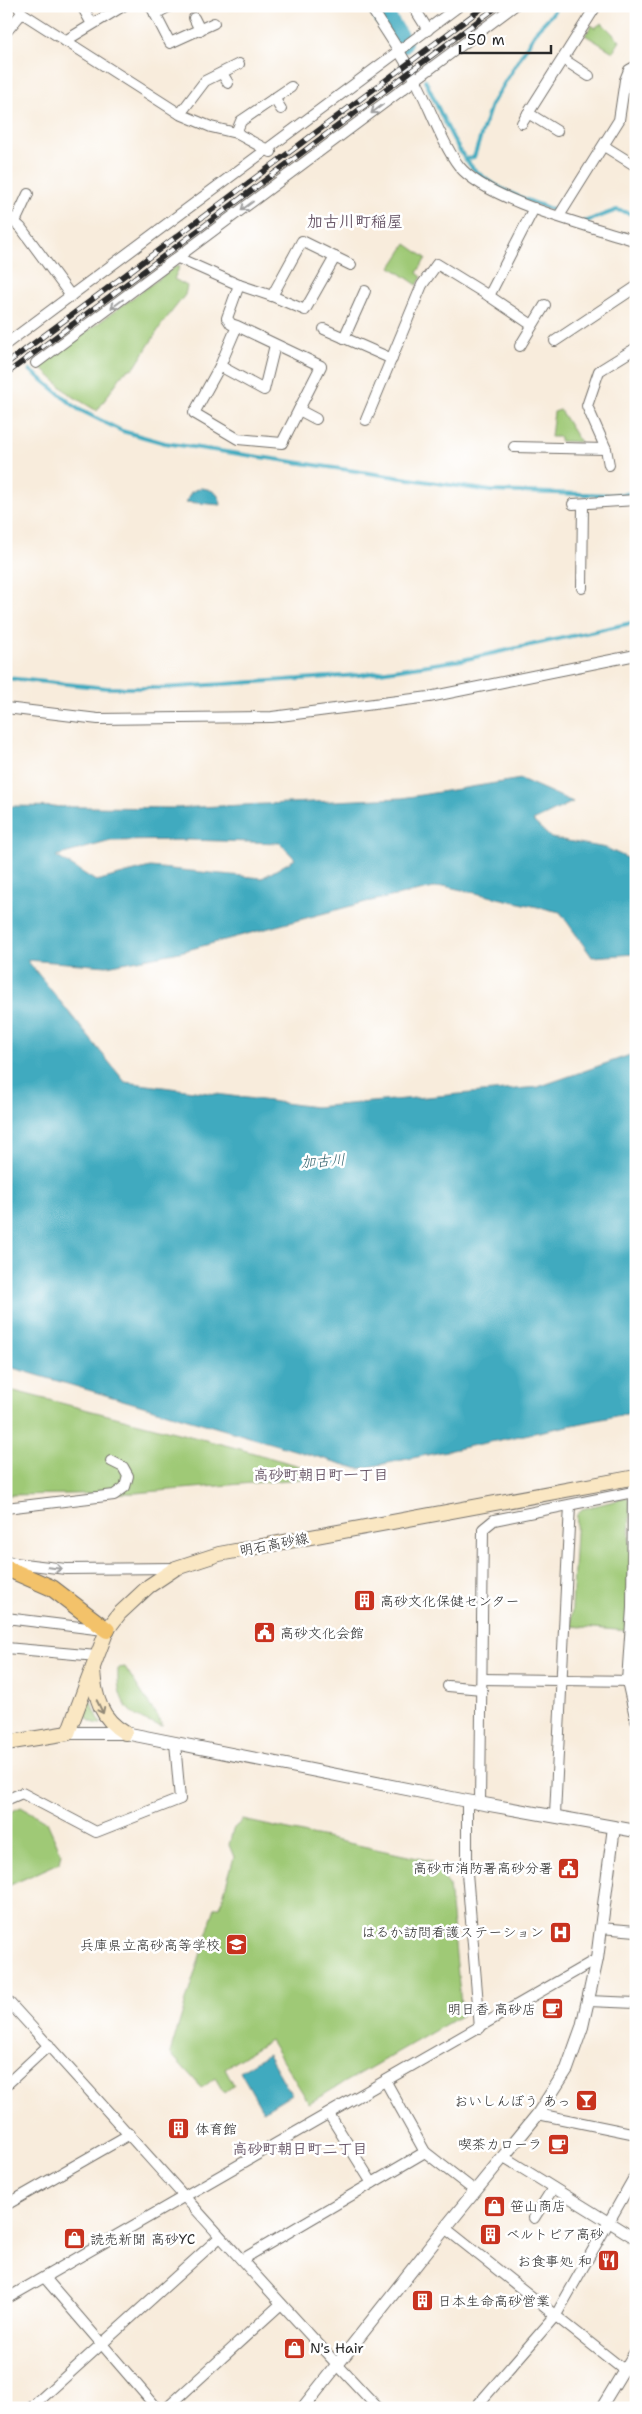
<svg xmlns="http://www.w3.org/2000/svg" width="642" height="2414" font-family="'Shantell Sans','Klee One',sans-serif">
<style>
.green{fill:#9fc976;stroke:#657a50}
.water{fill:#3faabf;stroke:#356a75;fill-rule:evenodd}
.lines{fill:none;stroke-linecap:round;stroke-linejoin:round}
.stream{stroke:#3faabf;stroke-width:4}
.river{stroke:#3faabf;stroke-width:22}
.minor-casing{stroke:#736f69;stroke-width:12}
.tertiary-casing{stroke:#736f69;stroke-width:14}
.secondary-casing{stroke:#736f69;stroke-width:16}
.primary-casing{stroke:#736f69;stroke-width:18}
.minor{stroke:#fff;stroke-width:10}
.tertiary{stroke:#fff;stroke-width:12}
.secondary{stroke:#fae7c3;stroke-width:14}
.primary{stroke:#f3c26a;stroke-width:16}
.rail-casing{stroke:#2b2b2b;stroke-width:5.5}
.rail{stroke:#fff;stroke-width:4;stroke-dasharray:11;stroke-linecap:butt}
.oneway{stroke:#a0a0a0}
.oneway2{stroke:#928977}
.labels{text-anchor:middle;stroke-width:5;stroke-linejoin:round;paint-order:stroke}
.street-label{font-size:14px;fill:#2b2b2b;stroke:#fff}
.poi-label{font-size:14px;fill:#2b2b2b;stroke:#fff;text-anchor:start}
.water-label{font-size:15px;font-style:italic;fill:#34646e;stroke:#fff}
.neighbourhood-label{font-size:15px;font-weight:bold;fill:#6a5869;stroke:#fff}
.quarter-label{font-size:16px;font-weight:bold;fill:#6a5869;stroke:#fff}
</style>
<rect width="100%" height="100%" fill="#fff"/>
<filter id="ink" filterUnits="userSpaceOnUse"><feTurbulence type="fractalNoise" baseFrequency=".02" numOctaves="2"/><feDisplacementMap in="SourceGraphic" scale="10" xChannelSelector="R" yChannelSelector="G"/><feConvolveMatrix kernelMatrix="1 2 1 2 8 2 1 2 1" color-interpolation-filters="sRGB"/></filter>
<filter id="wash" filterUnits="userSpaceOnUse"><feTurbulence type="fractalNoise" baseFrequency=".0096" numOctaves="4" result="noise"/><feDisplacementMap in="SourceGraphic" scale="20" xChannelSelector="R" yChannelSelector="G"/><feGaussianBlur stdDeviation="1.12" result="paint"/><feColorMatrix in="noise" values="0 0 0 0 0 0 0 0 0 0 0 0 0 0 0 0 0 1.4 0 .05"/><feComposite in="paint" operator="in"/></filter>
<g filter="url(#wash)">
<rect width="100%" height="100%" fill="#f8ecdc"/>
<g class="green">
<polygon points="602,23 620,41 613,52 585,35 592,25 594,28"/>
<polygon points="406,244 426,258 417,273 422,277 417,285 391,267"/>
<polygon points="180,266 174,279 187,286 185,295 162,324 135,367 124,372 97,411 69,394 41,368 41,365 175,267"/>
<polygon points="560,410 580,442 560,441 560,437 551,437 554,412"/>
<polygon points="6,1389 229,1446 335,1476 135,1493 6,1495"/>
<polygon points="626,1498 630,1501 628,1631 571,1626 577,1514 582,1509"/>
<path d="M125 1667 163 1726C130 1720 116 1703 118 1668Z"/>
<path d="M88 1702H91L101 1724C86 1723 82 1715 88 1702Z"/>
<polygon points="21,1807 47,1822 61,1853 59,1863 6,1887 6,1814"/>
<polygon points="243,1820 431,1861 449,1885 462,2015 309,2103 270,2040 225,2068 234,2085 224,2093 215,2078 202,2088 170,2053 215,1907 220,1907 234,1857 229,1845 233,1829"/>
</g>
<g class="water">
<path d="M201 488C212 489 220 493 221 505L186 502 191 492Z"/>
<path d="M521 779 573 802 533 821 551 838 606 848 636 862V954L592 957 560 912 444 886 366 902 180 952 107 966 27 960 125 1082 315 1107 538 1087 636 1053V1412L359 1469 6 1366V806L175 808 402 798ZM190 840 280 843 295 859 262 878 150 867 96 881 56 856 111 841Z"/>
<polygon points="268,2054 291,2094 263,2111 240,2071"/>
</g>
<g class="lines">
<g class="stream">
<path d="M425 80C438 106 449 136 466 160 486 188 528 200 559 212"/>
<polyline points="465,159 474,157 491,105 537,30 552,14 557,6"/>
<polyline points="585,221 587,221 617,210 636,215"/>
<polyline points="30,370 78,409 122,431 165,443 491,491 611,495 636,493"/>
<polyline points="6,678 107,688 163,688 359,675 462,660 636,622"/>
</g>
<polyline class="river" points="378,6 401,43"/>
</g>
</g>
<g filter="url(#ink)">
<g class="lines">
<defs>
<g id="minor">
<polyline points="18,6 22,13 180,114 211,127 236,133 271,152"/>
<polyline points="82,6 92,24"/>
<polyline points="151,6 170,43 214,23"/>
<path d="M370 6C386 31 403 55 416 81 429 105 443 146 459 166 487 201 591 226 636 241"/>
<polyline points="413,6 428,30"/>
<polyline points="155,14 170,6"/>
<polyline points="194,18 200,30"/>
<polyline points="6,32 22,13"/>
<polyline points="65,41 123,6"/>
<polyline points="563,59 589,76"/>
<polyline points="222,73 228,83"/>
<polyline points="274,98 281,109"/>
<polyline points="528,113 557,131"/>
<polyline points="180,114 205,81 239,64"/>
<polyline points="522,123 596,6"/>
<polyline points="236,133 241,121 291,87"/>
<polyline points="604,146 636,166"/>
<polyline points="6,214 21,228 71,296"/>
<polyline points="559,216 619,120 625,80 629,70 636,66"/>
<polyline points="15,222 28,194"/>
<polyline points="178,258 239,285 272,296 305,310 335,257"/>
<polyline points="272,296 302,241 351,265"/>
<polyline points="489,296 532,325"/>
<polyline points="237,326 220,366 194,413 238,439 282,443 321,366 237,326 231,324 227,318 239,285"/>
<polyline points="324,329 392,359"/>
<polyline points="344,338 365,291"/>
<polyline points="555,341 636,287"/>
<polyline points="6,344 459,6"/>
<polyline points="520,346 545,305"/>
<polyline points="36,363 514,6"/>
<polyline points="220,366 264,390 275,345"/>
<polyline points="299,410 316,419"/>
<polyline points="366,420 422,285 437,264 489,296 534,208"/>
<polyline points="514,447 606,449"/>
<polyline points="609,465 606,449 587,406 599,371 636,348"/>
<polyline points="573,504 636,500"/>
<polyline points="582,588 583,504"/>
<polyline points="6,708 98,719 272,717 429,697 636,655"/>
<polyline points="633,1488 632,1608 627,1681 636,1721"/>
<polyline points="6,1508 114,1495 125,1487 128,1476 123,1467 111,1461"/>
<polyline points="6,1562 66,1569 175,1568"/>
<polyline points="6,1618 104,1630"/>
<polyline points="6,1648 97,1656"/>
<polyline points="482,1679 636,1681"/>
<polyline points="448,1686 482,1689"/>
<polyline points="6,1800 22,1793 96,1832 180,1799 175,1743"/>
<polyline points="467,1801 467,1873 480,2028"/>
<polyline points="480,1804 483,1529 494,1520 633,1492"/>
<polyline points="555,1815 570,1505"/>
<polyline points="601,1928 636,1931"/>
<path d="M6 1999C131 2135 251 2274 378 2408"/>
<polyline points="588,2001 636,2003"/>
<polyline points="386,2082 425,2152 475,2191"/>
<polyline points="6,2085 49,2045"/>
<polyline points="329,2114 372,2183"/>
<polyline points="538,2114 636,2134"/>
<polyline points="504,2157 636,2239"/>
<polyline points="6,2205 130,2134"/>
<polyline points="534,2218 553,2188"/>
<polyline points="445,2228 624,2370"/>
<polyline points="243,2259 425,2152"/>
<polyline points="45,2278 157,2408"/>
<polyline points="6,2299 597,1959"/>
<polyline points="31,2408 220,2237"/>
<polyline points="167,2408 281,2304"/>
<polyline points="475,2408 556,2315 636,2174"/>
<polyline points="601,2408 636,2350"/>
</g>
<g id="tertiary">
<polyline points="68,1733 125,1733 467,1801 636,1831"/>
<polyline points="303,2408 445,2228 538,2114 567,2069 582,2027 597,1959 614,1827"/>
</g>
<g id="secondary">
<path d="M93 1671C95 1698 101 1719 125 1733"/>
<polyline points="6,1743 68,1733 107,1630 119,1614 149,1586 176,1568 219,1554 636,1477"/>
</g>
<polyline id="primary" points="6,1568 52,1588 107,1630"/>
</defs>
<use href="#minor" class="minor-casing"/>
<use href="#tertiary" class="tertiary-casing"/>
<use href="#secondary" class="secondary-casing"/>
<use href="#primary" class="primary-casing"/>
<use href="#minor" class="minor"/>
<use href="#tertiary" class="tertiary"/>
<use href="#secondary" class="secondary"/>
<use href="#primary" class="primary"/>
<defs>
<g id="rail">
<polyline points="6,364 485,6"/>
<polyline points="6,374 498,6"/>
</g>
</defs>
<use href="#rail" class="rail-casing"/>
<use href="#rail" class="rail"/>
</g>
<defs><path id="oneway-shaft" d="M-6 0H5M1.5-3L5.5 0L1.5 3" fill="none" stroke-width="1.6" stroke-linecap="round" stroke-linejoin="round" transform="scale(1.25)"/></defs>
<g class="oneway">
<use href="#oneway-shaft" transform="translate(377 109) rotate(143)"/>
<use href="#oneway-shaft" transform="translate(247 206) rotate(143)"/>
<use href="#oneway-shaft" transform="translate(117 304) rotate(143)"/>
<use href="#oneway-shaft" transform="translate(55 1568) rotate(6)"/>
</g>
<use class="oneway2" href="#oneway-shaft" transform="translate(100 1707) rotate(64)"/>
</g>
<defs>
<symbol id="building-square" viewBox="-11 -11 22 22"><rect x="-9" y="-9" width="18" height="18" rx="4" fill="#c8321e" stroke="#fff"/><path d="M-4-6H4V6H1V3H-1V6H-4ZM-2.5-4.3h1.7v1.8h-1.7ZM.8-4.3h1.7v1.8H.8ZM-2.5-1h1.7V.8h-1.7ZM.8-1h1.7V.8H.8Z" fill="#fff"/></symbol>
<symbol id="civic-square" viewBox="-11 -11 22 22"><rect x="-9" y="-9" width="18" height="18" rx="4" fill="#c8321e" stroke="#fff"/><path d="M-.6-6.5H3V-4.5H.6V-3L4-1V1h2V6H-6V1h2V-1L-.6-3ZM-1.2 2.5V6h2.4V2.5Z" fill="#fff"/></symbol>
<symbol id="hospital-square" viewBox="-11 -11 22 22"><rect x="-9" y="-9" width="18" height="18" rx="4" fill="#c8321e" stroke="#fff"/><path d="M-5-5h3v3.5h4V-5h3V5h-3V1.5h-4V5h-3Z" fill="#fff"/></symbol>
<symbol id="school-square" viewBox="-11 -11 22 22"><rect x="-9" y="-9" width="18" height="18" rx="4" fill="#c8321e" stroke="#fff"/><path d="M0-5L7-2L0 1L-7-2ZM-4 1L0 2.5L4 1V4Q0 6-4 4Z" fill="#fff"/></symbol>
<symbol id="cafe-square" viewBox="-11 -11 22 22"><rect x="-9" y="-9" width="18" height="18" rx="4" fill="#c8321e" stroke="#fff"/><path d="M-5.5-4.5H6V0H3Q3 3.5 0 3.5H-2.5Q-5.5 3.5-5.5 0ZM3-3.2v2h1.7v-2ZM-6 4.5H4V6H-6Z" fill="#fff"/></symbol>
<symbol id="bar-square" viewBox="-11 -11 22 22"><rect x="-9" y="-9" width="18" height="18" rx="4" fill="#c8321e" stroke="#fff"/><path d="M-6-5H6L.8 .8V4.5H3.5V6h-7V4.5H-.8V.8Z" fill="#fff"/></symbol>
<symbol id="shop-square" viewBox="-11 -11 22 22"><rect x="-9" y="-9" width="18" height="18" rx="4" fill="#c8321e" stroke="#fff"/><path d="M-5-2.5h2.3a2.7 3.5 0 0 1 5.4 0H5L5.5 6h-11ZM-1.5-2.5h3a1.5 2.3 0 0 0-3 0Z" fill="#fff"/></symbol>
<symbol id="restaurant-square" viewBox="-11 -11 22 22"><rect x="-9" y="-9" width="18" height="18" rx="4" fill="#c8321e" stroke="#fff"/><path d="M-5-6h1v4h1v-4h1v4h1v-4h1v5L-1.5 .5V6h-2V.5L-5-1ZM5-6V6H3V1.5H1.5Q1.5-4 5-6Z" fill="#fff"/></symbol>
</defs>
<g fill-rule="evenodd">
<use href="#building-square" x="352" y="1588" width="25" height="25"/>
<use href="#civic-square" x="252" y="1620" width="25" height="25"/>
<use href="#civic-square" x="556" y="1856" width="25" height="25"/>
<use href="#hospital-square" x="548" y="1920" width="25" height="25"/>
<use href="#school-square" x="224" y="1932" width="25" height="25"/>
<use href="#cafe-square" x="540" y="1996" width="25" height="25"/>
<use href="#bar-square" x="574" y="2088" width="25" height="25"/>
<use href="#building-square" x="166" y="2116" width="25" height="25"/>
<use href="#cafe-square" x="546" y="2132" width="25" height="25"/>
<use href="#shop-square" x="482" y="2194" width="25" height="25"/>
<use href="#building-square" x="478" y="2222" width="25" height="25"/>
<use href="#shop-square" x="62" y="2226" width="25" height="25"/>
<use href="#restaurant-square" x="596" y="2248" width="25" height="25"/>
<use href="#building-square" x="410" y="2288" width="25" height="25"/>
<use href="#shop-square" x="282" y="2336" width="25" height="25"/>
</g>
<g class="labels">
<g class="street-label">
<text transform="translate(274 1544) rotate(-11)" y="5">明石高砂線</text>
</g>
<g class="poi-label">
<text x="380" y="1606">高砂文化保健センター</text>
<text x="280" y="1638">高砂文化会館</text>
<text x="553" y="1873" text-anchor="end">高砂市消防署高砂分署</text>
<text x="544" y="1937" text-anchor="end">はるか訪問看護ステーション</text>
<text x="220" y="1950" text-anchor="end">兵庫県立高砂高等学校</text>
<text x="536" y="2014" text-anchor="end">明日香 高砂店</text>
<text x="571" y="2106" text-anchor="end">おいしんぼう あっ</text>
<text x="195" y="2134">体育館</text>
<text x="542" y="2149" text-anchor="end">喫茶カローラ</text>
<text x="510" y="2211">笹山商店</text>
<text x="506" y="2239">ベルトピア高砂</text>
<text x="90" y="2244">読売新聞 高砂YC</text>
<text x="592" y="2266" text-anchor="end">お食事処 和</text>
<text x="438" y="2306">日本生命高砂営業</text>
<text x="310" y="2353">N's Hair</text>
</g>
<g class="water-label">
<text transform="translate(323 1161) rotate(-4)" y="5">加古川</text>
</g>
<g class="neighbourhood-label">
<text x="321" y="1480">高砂町朝日町一丁目</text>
<text x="300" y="2154">高砂町朝日町二丁目</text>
</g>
<g class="quarter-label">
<text x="355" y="227">加古川町稲屋</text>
</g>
</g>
<rect width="642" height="2414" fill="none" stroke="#fff" stroke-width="25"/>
<path d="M460 45v8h91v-8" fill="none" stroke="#2b2b2b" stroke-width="2.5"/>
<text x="467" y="45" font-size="15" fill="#2b2b2b" stroke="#ffffff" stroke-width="4" paint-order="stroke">50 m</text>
</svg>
